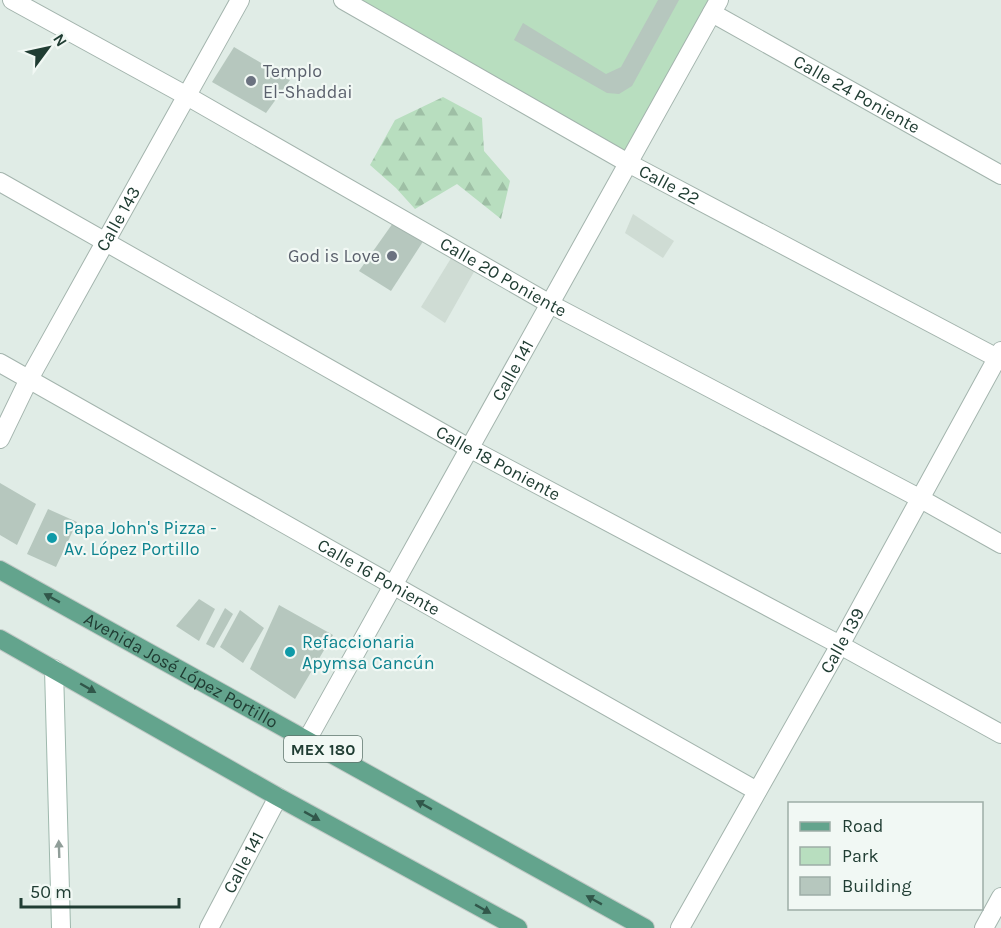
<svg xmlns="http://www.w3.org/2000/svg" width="1001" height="928" font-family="Karla,sans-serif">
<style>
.built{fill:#cfdcd4}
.forest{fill:url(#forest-firs)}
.park{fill:#b8debf}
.building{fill:#b6c7be}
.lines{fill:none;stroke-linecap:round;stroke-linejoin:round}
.street-casing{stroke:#a3b4ad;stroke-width:20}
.secondary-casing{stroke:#9eb8ad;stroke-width:20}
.primary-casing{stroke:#c1c9c6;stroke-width:20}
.street{stroke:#fff;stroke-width:18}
.secondary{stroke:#fff;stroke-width:18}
.primary{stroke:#63a48d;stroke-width:18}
.oneway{fill:#31574a}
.oneway2{fill:#909e99}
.worship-dot{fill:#6b7280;stroke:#f1f8f4;stroke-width:2}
.culture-dot{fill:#0f9aa8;stroke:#f1f8f4;stroke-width:2}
.labels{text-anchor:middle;stroke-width:4.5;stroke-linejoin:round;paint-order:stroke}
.shield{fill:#f1f8f4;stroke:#5f756d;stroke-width:1.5}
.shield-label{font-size:16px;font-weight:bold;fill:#203d33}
.worship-label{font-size:18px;fill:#5b616d;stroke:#f1f8f4;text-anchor:start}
.street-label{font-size:18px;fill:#203d33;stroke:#f1f8f4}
.culture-label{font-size:18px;fill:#0d838f;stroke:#f1f8f4;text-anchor:start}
</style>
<defs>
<pattern id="forest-firs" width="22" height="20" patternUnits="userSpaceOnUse" patternTransform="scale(1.5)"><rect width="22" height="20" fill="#b8debf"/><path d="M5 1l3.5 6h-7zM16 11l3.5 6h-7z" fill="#9ebfa5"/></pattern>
</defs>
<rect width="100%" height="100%" fill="#e0ece6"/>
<g class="built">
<polygon points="633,214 674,241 663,258 625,233"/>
<polygon points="453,255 475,270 445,323 421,307"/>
</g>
<polygon class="forest" points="443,97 482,118 484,151 510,181 501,219 457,184 415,209 396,188 370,165 395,120"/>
<polygon class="park" points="343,0 719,0 628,163"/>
<g class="building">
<polygon points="658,0 679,0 632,86 619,94 607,93 514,40 523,23 606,74 621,67"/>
<polygon points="234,47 290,80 266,113 212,82"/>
<polygon points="393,223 424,240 391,291 359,271"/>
<polygon points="0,483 36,504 17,545 0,535"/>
<polygon points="48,509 77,522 56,567 27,554"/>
<polygon points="199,599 215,609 199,641 176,626"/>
<polygon points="279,605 333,635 295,699 250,669"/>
<polygon points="225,608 233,614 214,648 206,644"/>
<polygon points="240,610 264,628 243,663 220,647"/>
</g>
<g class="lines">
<defs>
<g id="street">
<path id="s1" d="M12 0 187 96 550 304 921 499 1001 544"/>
<path id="s2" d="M343 0 628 163 1001 360"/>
<path id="s3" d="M712 13 1001 175"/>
<path id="s4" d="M0 182 469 448 840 645 1001 734"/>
<path id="s5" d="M0 363 757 791"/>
<path id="s6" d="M0 439 29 379 240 0"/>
<path id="s7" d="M307 740 719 0"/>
<path id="s8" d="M209 928 278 797"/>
<path id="s9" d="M680 928 840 645 1001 351"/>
<polyline points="984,928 1001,897"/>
</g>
<polyline id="secondary" points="54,669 61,928"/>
<g id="primary">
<path id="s10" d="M0 570 645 928"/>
<polyline points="0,639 278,797 518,928"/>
</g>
</defs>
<use href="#street" class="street-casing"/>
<use href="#secondary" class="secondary-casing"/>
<use href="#primary" class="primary-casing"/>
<use href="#street" class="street"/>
<use href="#secondary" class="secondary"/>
<use href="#primary" class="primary"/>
</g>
<defs><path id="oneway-solid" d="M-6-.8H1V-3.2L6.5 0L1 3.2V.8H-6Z" transform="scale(1.5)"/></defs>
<g class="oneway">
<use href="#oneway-solid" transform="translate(52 598) rotate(-151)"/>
<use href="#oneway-solid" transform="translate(88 688) rotate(30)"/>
<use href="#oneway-solid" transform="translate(424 805) rotate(-151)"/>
<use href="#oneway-solid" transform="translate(312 816) rotate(29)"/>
<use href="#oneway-solid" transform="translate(594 900) rotate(-151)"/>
<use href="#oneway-solid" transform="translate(483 909) rotate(29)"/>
</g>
<use class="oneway2" href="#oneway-solid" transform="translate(59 849) rotate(-92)"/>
<g class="worship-dot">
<circle cx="251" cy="81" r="6"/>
<circle cx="392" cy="256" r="6"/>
</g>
<g class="culture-dot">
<circle cx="52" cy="538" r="6"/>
<circle cx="290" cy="652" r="6"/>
</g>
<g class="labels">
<rect class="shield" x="284" y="736" width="78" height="26" rx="4.5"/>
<g class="shield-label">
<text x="323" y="755">MEX 180</text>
</g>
<g class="worship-label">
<text x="263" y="77">Templo<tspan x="263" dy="21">El-Shaddai</tspan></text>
<text x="380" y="262" text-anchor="end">God is Love</text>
</g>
<g class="street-label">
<text dy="6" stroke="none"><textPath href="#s3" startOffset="166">Calle 24 Poniente</textPath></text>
<text dy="6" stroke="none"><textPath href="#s2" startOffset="375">Calle 22</textPath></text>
<text dy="6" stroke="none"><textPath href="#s6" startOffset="250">Calle 143</textPath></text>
<text dy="6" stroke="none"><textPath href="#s1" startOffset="564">Calle 20 Poniente</textPath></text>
<text dy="6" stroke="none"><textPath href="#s7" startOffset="423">Calle 141</textPath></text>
<text dy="6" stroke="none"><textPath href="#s4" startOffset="572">Calle 18 Poniente</textPath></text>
<text dy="6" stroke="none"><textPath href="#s5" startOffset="435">Calle 16 Poniente</textPath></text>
<text dy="6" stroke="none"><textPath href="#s9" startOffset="330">Calle 139</textPath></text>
<text dy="6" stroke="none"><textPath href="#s10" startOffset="207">Avenida José López Portillo</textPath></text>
<text dy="6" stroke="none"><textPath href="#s8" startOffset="74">Calle 141</textPath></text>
</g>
<g class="culture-label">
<text x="64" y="534">Papa John's Pizza -<tspan x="64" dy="21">Av. López Portillo</tspan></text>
<text x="302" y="648">Refaccionaria<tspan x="302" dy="21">Apymsa Cancún</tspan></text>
</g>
</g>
<rect x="788" y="802" width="195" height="108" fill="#f1f8f4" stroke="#9dada7" stroke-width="1.5"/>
<rect x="800" y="822" width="30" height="9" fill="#63a48d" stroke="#9dada7" stroke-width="1.5"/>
<text x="842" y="832" font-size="18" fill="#203d33">Road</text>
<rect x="800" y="847" width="30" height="18" fill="#b8debf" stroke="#9dada7" stroke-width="1.5"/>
<text x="842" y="862" font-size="18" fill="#203d33">Park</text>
<rect x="800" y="877" width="30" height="18" fill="#b6c7be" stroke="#9dada7" stroke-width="1.5"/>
<text x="842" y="892" font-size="18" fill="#203d33">Building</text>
<g transform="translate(48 48) rotate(57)" stroke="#f1f8f4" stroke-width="4.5" paint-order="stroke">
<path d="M0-4.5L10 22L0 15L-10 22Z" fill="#203d33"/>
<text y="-9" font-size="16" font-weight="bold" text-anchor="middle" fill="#203d33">N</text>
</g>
<path d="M21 898v9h158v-9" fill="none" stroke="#203d33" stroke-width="3"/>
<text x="30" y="898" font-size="18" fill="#203d33" stroke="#f1f8f4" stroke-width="4.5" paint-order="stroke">50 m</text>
</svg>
